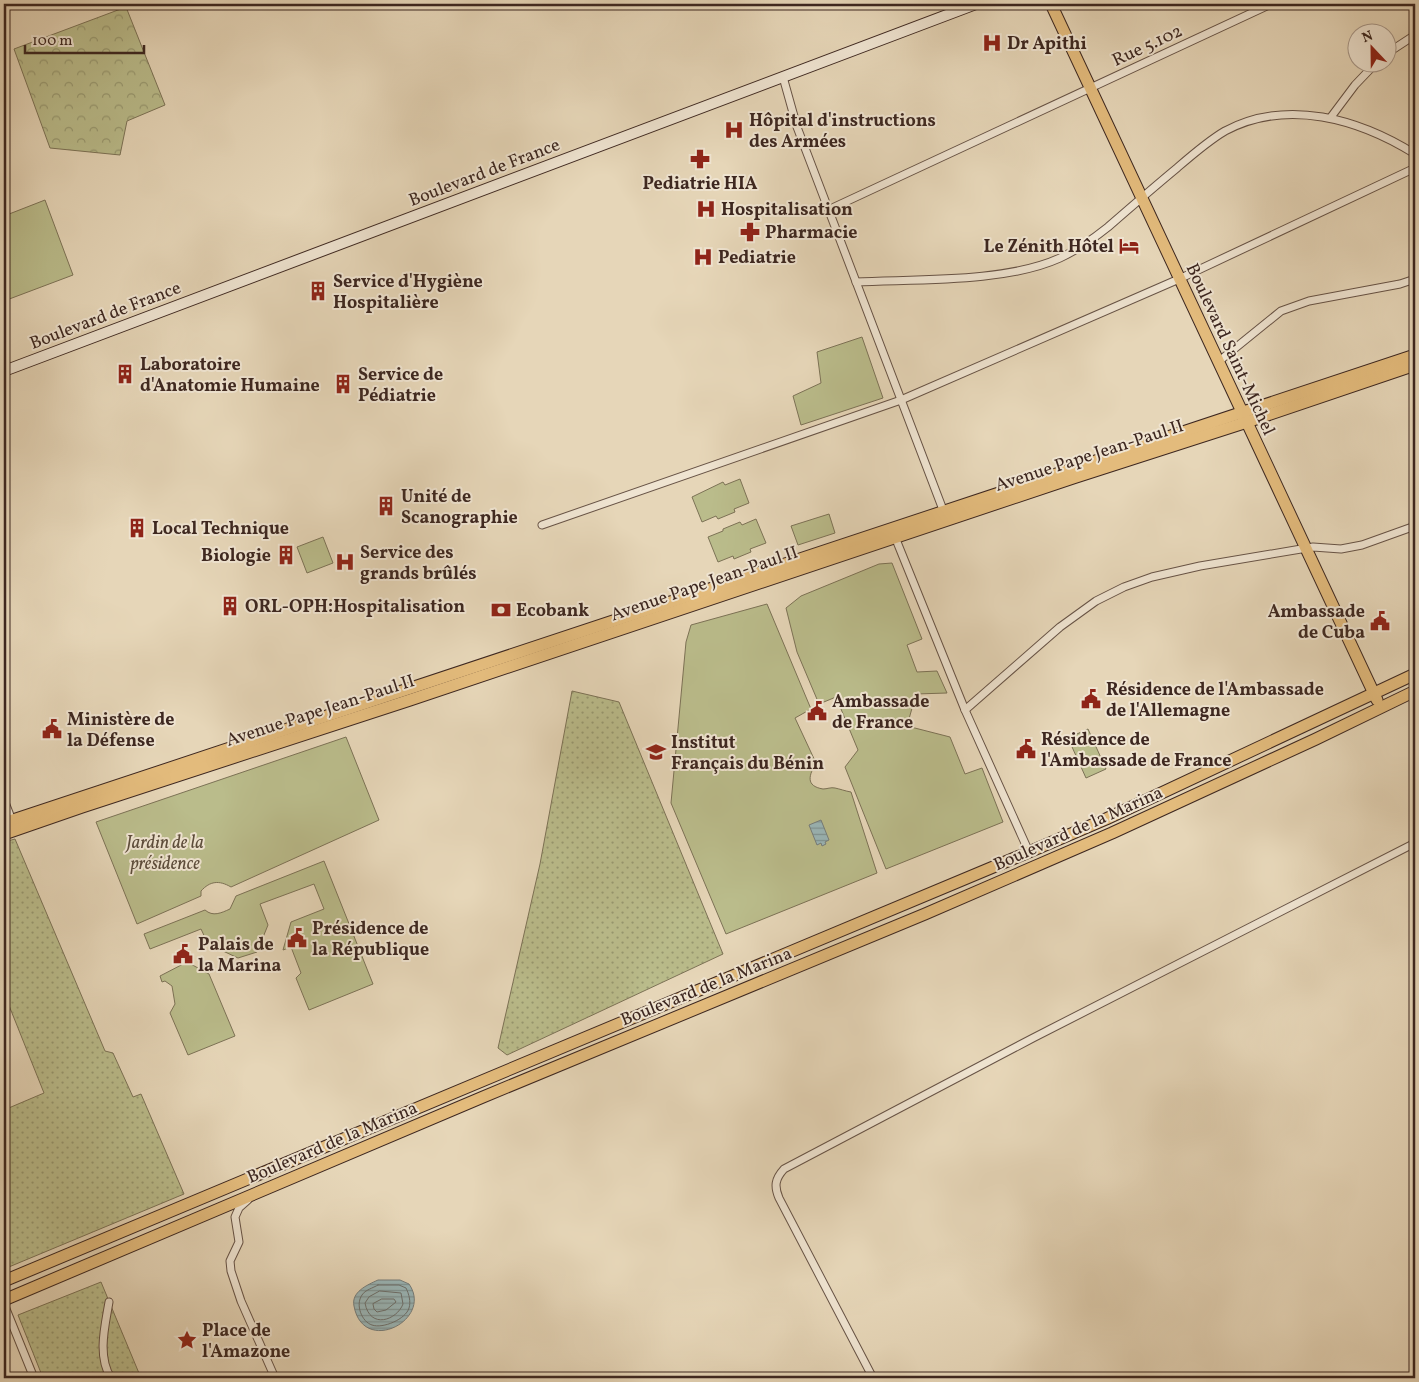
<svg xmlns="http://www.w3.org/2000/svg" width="1419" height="1382" font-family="Vollkorn,serif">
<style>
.grass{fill:url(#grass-dots);stroke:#7c7256}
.forest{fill:url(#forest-crowns);stroke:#7c7256}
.garden{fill:#babc8b;stroke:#7c7256}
.water{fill:url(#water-rules);stroke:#757d7c}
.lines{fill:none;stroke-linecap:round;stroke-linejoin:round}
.shore{stroke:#6c6f6c;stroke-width:1}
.street-casing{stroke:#675346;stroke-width:9}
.secondary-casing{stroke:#3d2720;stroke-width:12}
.primary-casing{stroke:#3d2720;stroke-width:13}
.street{stroke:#efe4d1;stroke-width:7}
.secondary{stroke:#efe4d1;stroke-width:10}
.primary{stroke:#e3bb7c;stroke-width:11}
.labels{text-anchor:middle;stroke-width:4;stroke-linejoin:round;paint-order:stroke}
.poi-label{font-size:18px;font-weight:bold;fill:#3d2720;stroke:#efe4d1;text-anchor:start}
.street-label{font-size:18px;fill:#3d2720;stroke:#efe4d1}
.park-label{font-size:18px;font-style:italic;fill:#5c4c3b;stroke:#efe4d1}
</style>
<defs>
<pattern id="grass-dots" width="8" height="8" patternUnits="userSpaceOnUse" patternTransform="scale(1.25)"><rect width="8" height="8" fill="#babc8b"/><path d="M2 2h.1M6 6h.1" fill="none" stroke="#989971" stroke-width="1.8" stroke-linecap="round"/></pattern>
<pattern id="forest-crowns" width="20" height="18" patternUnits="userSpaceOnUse" patternTransform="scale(1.25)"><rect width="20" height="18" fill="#babc8b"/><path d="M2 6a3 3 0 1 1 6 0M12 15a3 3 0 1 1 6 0" fill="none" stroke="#989971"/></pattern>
<pattern id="water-rules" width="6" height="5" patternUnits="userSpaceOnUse" patternTransform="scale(1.25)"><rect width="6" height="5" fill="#9ab7b9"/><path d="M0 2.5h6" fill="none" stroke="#7f9596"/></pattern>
</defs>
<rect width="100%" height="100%" fill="#e6d6b8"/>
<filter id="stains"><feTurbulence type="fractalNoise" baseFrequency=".004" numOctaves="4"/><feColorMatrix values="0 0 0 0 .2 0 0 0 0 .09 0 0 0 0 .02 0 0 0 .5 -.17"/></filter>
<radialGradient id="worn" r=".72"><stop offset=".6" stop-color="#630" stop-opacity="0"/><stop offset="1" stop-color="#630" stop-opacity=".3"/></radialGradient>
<g class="grass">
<polygon points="572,691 619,702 723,954 507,1055 498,1048 540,864"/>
<polygon points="15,839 105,1051 113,1053 133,1097 141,1094 184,1194 4,1269 4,1110 44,1093 4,993 4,842"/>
<polygon points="101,1282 141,1378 43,1378 18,1315"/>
</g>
<polygon class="forest" points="126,7 165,105 127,121 120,155 50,148 14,49"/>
<g class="garden">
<polygon points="45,200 73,275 4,301 4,216"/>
<polygon points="862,337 883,398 801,425 793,396 821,383 817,352"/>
<polygon points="740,479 749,503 734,509 735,512 718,519 716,516 702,522 692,497 723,482 725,485"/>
<polygon points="829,514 835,533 798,545 791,526"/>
<polygon points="756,519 766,543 750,549 751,552 734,559 733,556 718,562 708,537 723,531 723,529 740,522 742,525"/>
<polygon points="323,537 333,563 307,573 297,547"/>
<polygon points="892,563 922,639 907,645 917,672 937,671 947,693 916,694 907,726 950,737 965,774 982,768 1003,822 886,869 845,767 858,750 836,697 819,704 797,652 786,608 801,596 879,564"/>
<path d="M767 604 811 709 795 718 816 763C809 775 805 786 823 789 827 789 831 787 835 788 840 789 845 791 851 792L877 873 726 934 671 803 686 642 691 625Z"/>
<polygon points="1088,729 1106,769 1086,778 1068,738"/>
<path d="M346 737 379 820 231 887C219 880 210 881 201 891V896L137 924 96 822Z"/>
<path d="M324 861 373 984 309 1010 296 978 301 973 291 947 283 950 291 922 324 909 314 884 260 904 268 925 257 952 238 958 208 944 201 929 150 949 144 934 205 910C213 917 221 913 230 909L236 896Z"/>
<polygon points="187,962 209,974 235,1036 188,1055 170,1013 175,1004 172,986 165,981 162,982 160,976"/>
</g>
<g class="water">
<polygon points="821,820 829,840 825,842 826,844 822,846 821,843 817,845 809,825"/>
<path d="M378 1280H400L409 1284C434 1320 363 1356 354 1306 351 1292 367 1285 378 1280Z"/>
</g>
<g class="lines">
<g class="shore">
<path d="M378 1285H399L406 1288C409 1294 411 1302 409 1308 406 1319 383 1329 372 1325 362 1322 355 1305 362 1295 365 1290 373 1288 378 1285Z"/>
<path d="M380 1291 401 1293 403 1304C397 1320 370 1330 365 1303L369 1297Z"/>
<polygon points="382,1299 394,1299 396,1302 386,1310 377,1312 374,1309 373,1304"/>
</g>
<defs>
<g id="street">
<polyline points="1386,54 1415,35"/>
<polyline points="783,77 797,127 945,515"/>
<polyline points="1331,117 1355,85 1377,62"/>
<polyline points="828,210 1271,4"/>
<path d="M856 282C917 279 1005 283 1060 258 1077 250 1093 239 1108 227 1131 207 1154 187 1177 168 1192 155 1208 141 1225 131 1287 98 1359 119 1415 154"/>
<polyline points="1218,362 1281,311 1309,301 1400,284 1415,279"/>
<polyline points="542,525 901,400 1179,279 1415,168"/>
<polyline points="895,537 965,710 1029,852"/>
<polyline points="965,710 1060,627 1096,601 1124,587 1152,577 1200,566 1313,547 1341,549 1362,545 1415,526"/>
<polyline points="4,800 13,823"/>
<polyline points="248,1200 239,1208 235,1217 239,1242 230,1261 231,1271 241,1301 275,1378"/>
<path d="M109 1302C105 1326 97 1356 111 1378"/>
<polyline points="4,1304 34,1378"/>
<path d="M873 1378 779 1198C774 1186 775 1179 784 1169L1033 1038 1415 843"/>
</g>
<polyline id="secondary" points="4,371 976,4"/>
<g id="primary">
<polyline points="1051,4 1377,700"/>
<polyline points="4,823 1415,355"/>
<polyline points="4,834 82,807 410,700 1073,478 1247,422 1415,365"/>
<polyline points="4,1281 1029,852 1106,819 1415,674"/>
<polyline points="4,1300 483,1097 925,914 1112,833 1316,739 1415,691"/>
</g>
</defs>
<use href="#street" class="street-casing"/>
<use href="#secondary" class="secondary-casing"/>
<use href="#primary" class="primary-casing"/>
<use href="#street" class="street"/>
<use href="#secondary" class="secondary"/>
<use href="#primary" class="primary"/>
</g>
<defs>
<symbol id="hospital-bare" viewBox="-9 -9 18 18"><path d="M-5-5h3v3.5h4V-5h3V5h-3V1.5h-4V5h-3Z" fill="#8f2418" stroke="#efe4d1" stroke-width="2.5" paint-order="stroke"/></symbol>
<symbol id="pharmacy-bare" viewBox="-9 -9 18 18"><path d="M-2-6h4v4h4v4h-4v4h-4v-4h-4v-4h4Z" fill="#8f2418" stroke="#efe4d1" stroke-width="2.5" paint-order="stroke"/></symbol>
<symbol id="hotel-bare" viewBox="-9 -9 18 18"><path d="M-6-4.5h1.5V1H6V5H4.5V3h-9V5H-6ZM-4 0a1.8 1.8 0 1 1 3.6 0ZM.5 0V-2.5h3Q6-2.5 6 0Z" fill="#8f2418" stroke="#efe4d1" stroke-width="2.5" paint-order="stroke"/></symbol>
<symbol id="building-bare" viewBox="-9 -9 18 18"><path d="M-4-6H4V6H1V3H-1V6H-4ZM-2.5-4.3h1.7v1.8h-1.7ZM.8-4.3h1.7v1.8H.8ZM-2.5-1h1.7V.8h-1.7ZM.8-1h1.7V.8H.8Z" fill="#8f2418" stroke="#efe4d1" stroke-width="2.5" paint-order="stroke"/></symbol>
<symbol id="bank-bare" viewBox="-9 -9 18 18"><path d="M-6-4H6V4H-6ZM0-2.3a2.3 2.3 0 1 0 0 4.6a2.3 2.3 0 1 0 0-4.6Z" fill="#8f2418" stroke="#efe4d1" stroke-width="2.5" paint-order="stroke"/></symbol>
<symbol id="civic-bare" viewBox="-9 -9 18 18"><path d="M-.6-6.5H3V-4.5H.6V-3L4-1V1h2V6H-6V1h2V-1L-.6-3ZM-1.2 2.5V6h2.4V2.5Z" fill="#8f2418" stroke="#efe4d1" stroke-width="2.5" paint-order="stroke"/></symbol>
<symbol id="school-bare" viewBox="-9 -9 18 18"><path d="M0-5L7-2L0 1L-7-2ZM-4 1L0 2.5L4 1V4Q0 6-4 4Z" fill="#8f2418" stroke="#efe4d1" stroke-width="2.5" paint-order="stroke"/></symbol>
<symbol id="sight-bare" viewBox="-9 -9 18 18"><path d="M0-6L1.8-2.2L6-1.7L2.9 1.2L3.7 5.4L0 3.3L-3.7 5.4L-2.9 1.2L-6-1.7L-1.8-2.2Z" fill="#8f2418" stroke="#efe4d1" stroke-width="2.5" paint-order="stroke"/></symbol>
</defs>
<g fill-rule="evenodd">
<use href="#hospital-bare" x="978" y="29" width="28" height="28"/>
<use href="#hospital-bare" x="720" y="116" width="28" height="28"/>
<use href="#pharmacy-bare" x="686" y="145" width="28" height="28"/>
<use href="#hospital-bare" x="692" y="195" width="28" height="28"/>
<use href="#pharmacy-bare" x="736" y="218" width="28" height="28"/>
<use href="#hotel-bare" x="1115" y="232" width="28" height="28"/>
<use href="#hospital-bare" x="689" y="243" width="28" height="28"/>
<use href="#building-bare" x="304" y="277" width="28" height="28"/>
<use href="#building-bare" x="111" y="360" width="28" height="28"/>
<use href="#building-bare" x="329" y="370" width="28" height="28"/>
<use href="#building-bare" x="372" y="492" width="28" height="28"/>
<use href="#building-bare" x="123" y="514" width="28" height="28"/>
<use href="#building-bare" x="272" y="541" width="28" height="28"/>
<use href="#hospital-bare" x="331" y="548" width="28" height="28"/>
<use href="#building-bare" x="216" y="592" width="28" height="28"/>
<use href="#bank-bare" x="487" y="596" width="28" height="28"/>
<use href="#civic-bare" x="1366" y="607" width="28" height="28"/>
<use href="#civic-bare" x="1077" y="685" width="28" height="28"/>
<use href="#civic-bare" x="803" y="697" width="28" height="28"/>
<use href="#civic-bare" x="38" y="715" width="28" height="28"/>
<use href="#civic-bare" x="1012" y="735" width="28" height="28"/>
<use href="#school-bare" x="642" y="738" width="28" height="28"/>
<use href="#civic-bare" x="283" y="924" width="28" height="28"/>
<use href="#civic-bare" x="169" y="940" width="28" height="28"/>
<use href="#sight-bare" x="173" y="1326" width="28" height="28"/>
</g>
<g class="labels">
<g class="poi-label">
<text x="1007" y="49">Dr Apithi</text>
<text x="749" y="126">Hôpital d'instructions<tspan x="749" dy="21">des Armées</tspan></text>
<text x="700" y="189" text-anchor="middle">Pediatrie HIA</text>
<text x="721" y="215">Hospitalisation</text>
<text x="765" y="238">Pharmacie</text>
<text x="1114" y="252" text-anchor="end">Le Zénith Hôtel</text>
<text x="718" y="263">Pediatrie</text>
<text x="333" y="287">Service d'Hygiène<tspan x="333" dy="21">Hospitalière</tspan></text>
<text x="140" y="370">Laboratoire<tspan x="140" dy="21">d'Anatomie Humaine</tspan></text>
<text x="358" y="380">Service de<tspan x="358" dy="21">Pédiatrie</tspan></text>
<text x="401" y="502">Unité de<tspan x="401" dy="21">Scanographie</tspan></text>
<text x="152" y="534">Local Technique</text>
<text x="360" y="558">Service des<tspan x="360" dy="21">grands brûlés</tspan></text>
<text x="271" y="561" text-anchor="end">Biologie</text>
<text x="245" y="612">ORL-OPH:Hospitalisation</text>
<text x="516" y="616">Ecobank</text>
<text x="1365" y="617" text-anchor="end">Ambassade<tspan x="1365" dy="21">de Cuba</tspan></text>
<text x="1106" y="695">Résidence de l'Ambassade<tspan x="1106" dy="21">de l'Allemagne</tspan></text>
<text x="832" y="707">Ambassade<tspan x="832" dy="21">de France</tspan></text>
<text x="67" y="725">Ministère de<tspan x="67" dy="21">la Défense</tspan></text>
<text x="1041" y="745">Résidence de<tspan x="1041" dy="21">l'Ambassade de France</tspan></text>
<text x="671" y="748">Institut<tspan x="671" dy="21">Français du Bénin</tspan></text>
<text x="312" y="934">Présidence de<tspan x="312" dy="21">la République</tspan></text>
<text x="198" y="950">Palais de<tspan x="198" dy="21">la Marina</tspan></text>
<text x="202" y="1336">Place de<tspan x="202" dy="21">l'Amazone</tspan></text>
</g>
<g class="street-label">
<text transform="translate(1147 45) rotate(-25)" y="6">Rue 5.102</text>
<text transform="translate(484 172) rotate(-21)" y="6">Boulevard de France</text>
<text transform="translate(105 315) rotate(-21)" y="6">Boulevard de France</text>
<text transform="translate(1231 349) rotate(65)" y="6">Boulevard Saint-Michel</text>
<text transform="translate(1089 455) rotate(-18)" y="6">Avenue Pape Jean-Paul II</text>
<text transform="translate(704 583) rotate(-19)" y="6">Avenue Pape Jean-Paul II</text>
<text transform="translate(320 710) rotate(-18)" y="6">Avenue Pape Jean-Paul II</text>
<text transform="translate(1078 828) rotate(-24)" y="6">Boulevard de la Marina</text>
<text transform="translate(706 986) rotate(-22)" y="6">Boulevard de la Marina</text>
<text transform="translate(332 1142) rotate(-23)" y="6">Boulevard de la Marina</text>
</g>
<g class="park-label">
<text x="165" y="848">Jardin de la<tspan x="165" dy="21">présidence</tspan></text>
</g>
</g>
<rect width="1419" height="1382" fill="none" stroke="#e6d6b8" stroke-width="20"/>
<rect x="5" y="5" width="1409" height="1372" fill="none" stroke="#3d2720" stroke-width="2.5"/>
<rect x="10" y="10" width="1399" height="1362" fill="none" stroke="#3d2720"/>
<g transform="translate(1372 48) rotate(338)"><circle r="24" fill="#efe4d1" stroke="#a8988a"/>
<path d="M0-4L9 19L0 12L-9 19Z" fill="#8f2418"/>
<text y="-8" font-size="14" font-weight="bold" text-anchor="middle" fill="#3d2720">N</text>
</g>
<path d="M25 45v8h119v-8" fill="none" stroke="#3d2720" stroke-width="2.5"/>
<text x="32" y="45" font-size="15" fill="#3d2720" stroke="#efe4d1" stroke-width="4" paint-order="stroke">100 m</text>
<rect width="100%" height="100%" filter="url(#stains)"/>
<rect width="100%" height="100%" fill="url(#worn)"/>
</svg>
